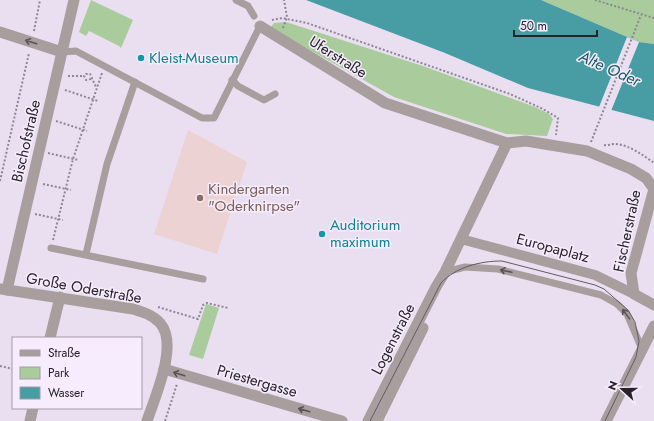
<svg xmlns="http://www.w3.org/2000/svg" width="654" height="421" font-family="Jost,sans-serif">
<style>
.education{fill:#edd2d3}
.green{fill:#aacc9d}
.water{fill:#479da3}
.pier{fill:#e9dff0}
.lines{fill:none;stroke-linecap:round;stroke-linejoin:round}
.path{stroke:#8d8792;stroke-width:2;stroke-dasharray:2 2;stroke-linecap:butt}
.service{stroke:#a89e9e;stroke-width:7}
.pedestrian{stroke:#a89e9e;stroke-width:10}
.minor{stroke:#a89e9e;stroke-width:11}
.tram{stroke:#605b64;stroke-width:1}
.oneway{stroke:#5a5458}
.culture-dot{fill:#0f9aa8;stroke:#f6ecfd;stroke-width:1.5}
.education-dot{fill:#8d6e63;stroke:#f6ecfd;stroke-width:1.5}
.labels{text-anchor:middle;stroke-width:3;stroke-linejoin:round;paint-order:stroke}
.street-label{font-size:15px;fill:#262329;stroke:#f6ecfd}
.culture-label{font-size:15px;fill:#0d838f;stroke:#f6ecfd;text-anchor:start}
.education-label{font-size:15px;fill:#785e54;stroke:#f6ecfd;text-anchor:start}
.water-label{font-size:16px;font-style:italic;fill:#145c61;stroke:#f6ecfd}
</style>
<rect width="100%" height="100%" fill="#e9dff0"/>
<polygon class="education" points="188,130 247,162 217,254 154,234"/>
<g class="green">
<polygon points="91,0 133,20 121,48 119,46 89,31 86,36 79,32"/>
<polygon points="541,0 654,0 654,44 639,42"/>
<polygon points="286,22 423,66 535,107 549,114 553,119 547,136 506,134 394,97 270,28 274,23"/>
<polygon points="206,304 219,308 203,359 189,355"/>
</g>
<polygon class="water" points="306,0 541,0 639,42 654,44 654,121 528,88 445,53"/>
<polygon class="pier" points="627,37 639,42 611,111 599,107"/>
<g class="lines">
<g class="path">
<polyline points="595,0 654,18"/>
<polyline points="272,20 282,18 307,23 510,94 541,108 558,118 556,135"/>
<polyline points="283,28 287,17 284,0"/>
<polyline points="34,31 40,0"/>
<polyline points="224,63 233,63"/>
<polyline points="68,76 84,76"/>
<polyline points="91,79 86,80 84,76 86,74 90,74 96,87"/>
<polyline points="65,90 98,101"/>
<polyline points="56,121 87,131"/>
<polyline points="591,142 641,15"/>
<path d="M604 145C608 146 610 144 614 144 628 144 643 155 654 163"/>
<polyline points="48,153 78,160"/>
<polyline points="0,181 29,53"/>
<polyline points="43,184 71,190"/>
<polyline points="35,214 63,220"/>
<polyline points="53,240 73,159 102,73"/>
<polyline points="158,307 198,319 203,305 207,303 228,308"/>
<polyline points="0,366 13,369"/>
<polyline points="165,421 177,384"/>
</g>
<g class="service">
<polyline points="236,0 248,6 254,16"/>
<polyline points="62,52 76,51 202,118 214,118 260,26"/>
<polyline points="232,80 238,86 264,100 275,94"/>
<polyline points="51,248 203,279"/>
<polyline points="86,254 107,164 135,82"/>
<polyline points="445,272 465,267 498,269 601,295 617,304 627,314 642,349"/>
</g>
<polyline class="pedestrian" points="461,239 595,275 634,294"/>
<g class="minor">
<polyline points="260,26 385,103 507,143 526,141 587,151 631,169 646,178 654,189 631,273 634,294 654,305"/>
<polyline points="0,32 62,52"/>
<path d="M1 289 133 309C143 312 153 315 160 323 179 344 155 397 147 421"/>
<polyline points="7,290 74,0"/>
<polyline points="50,338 60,297"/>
<polyline points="164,369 342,421"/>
<polyline points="30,421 33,408"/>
<polyline points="368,421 436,287 445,272 507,143"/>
<polyline points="377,421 423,328"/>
<polyline points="606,421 654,326"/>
</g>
<path class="tram" d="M370 421 441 283C456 267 480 261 502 261L595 285 604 289 628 310 635 322 639 341 636 357 605 421"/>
</g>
<defs><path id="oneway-shaft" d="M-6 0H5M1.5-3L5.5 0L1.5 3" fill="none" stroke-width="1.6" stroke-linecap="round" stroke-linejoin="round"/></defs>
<g class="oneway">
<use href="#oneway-shaft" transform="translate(31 42) rotate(-162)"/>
<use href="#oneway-shaft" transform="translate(506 271) rotate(-168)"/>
<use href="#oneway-shaft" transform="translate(626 314) rotate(-126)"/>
<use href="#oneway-shaft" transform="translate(179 374) rotate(-163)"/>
<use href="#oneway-shaft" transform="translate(304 410) rotate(-164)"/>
</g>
<g class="culture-dot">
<circle cx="141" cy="58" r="4"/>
<circle cx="322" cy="234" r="4"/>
</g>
<circle class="education-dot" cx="200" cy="198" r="4"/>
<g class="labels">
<g class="street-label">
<text transform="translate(338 57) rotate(32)" y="5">Uferstraße</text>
<text transform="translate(26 141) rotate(-77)" y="5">Bischofstraße</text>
<text transform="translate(627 231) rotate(-78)" y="5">Fischerstraße</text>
<text transform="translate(553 248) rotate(15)" y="5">Europaplatz</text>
<text transform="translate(84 288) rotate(10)" y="5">Große Oderstraße</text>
<text transform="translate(393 339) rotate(-63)" y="5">Logenstraße</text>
<text transform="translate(257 381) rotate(16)" y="5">Priestergasse</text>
</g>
<g class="culture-label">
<text x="149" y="63">Kleist-Museum</text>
<text x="330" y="230">Auditorium<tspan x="330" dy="17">maximum</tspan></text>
</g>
<g class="education-label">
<text x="208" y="194">Kindergarten<tspan x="208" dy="17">"Oderknirpse"</tspan></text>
</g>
<g class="water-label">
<text transform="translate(610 68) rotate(24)" y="6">Alte Oder</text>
</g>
</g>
<rect x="12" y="337" width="130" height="72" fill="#f6ecfd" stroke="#a39ca8"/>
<rect x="20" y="350" width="20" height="6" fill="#a89e9e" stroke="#a39ca8"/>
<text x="48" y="357" font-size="12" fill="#262329">Straße</text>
<rect x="20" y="367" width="20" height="12" fill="#aacc9d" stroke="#a39ca8"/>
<text x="48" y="377" font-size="12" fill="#262329">Park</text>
<rect x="20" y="387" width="20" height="12" fill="#479da3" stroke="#a39ca8"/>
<text x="48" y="397" font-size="12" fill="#262329">Wasser</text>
<g transform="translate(622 389) rotate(291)" stroke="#f6ecfd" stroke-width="3" paint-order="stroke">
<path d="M0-3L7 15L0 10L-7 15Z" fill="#262329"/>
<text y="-6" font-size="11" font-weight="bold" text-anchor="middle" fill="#262329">N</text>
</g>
<path d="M514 30v6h83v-6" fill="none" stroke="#262329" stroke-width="2"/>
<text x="520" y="30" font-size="12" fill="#262329" stroke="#f6ecfd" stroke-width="3" paint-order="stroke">50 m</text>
</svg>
